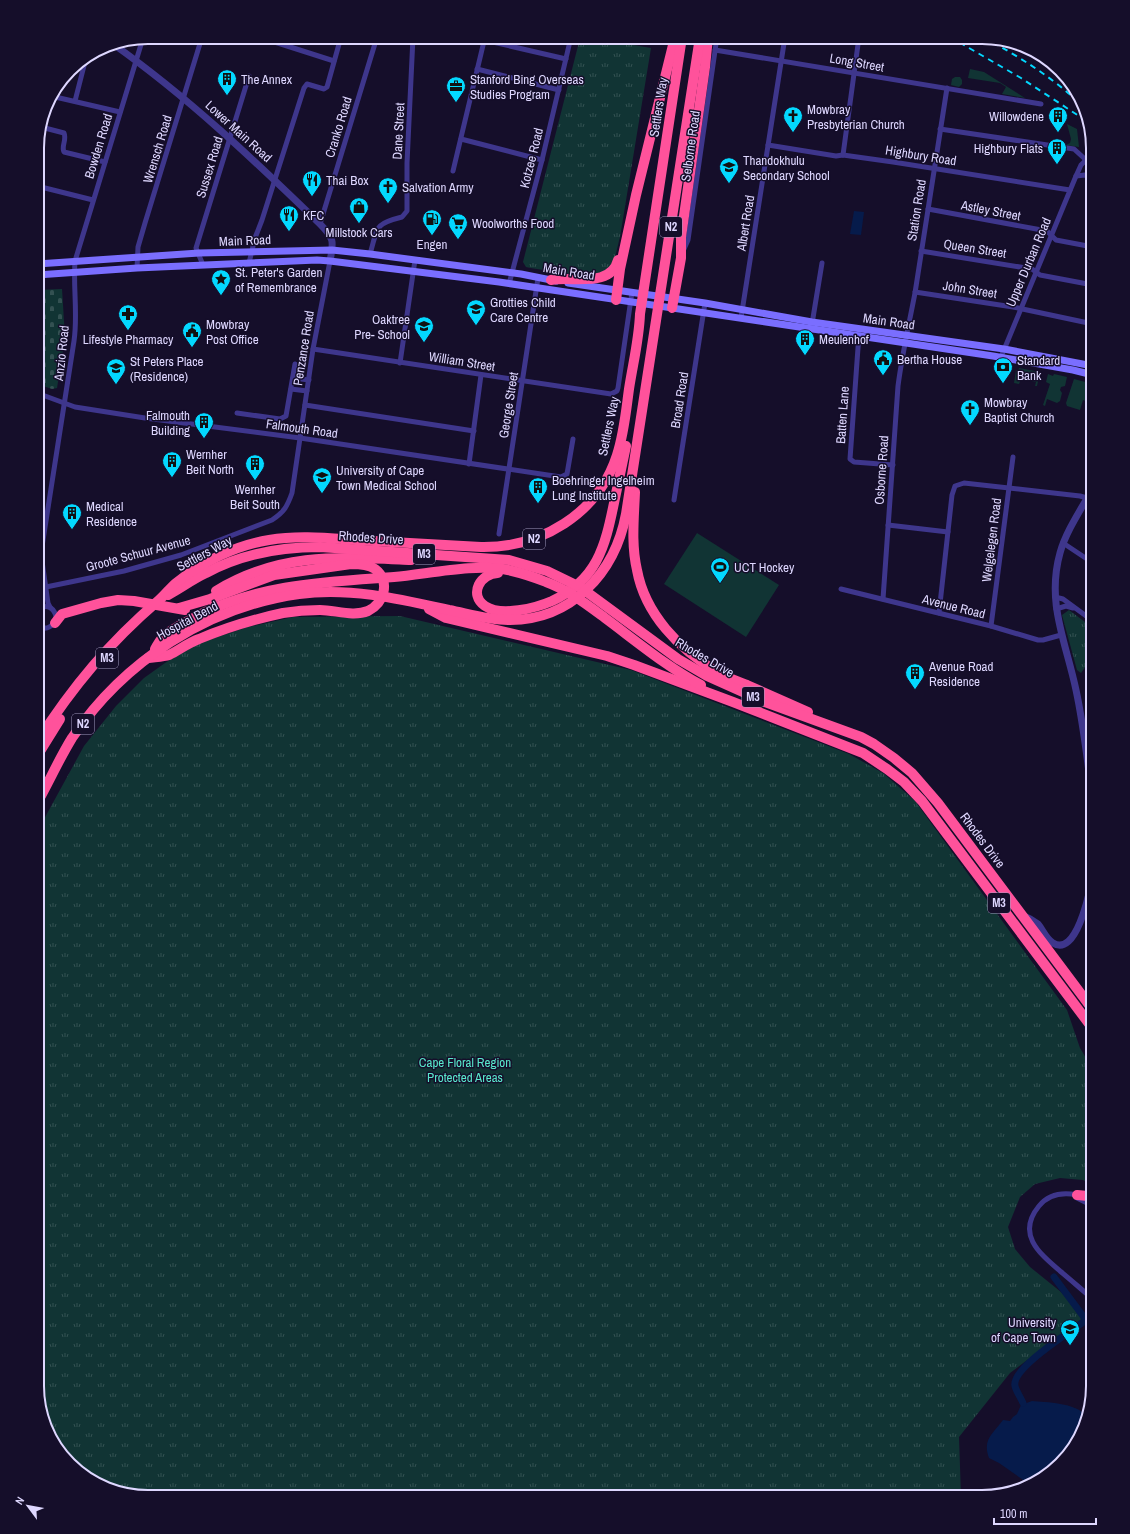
<svg xmlns="http://www.w3.org/2000/svg" width="1130" height="1534" font-family="'Archivo Narrow',sans-serif">
<style>
.grass{fill:#113434}
.cemetery{fill:url(#cemetery-stones)}
.park{fill:url(#park-tufts)}
.water{fill:#061b4b}
.lines{fill:none;stroke-linecap:round;stroke-linejoin:round}
.canal{stroke:#061b4b;stroke-width:7}
.minor{stroke:#3e368c;stroke-width:5}
.tertiary{stroke:#3e368c;stroke-width:7}
.secondary{stroke:#7a6eff;stroke-width:7}
.motorway{stroke:#ff529b;stroke-width:10}
.rail{stroke:#03d8ff;stroke-width:2;stroke-dasharray:6 5;stroke-linecap:butt}
.labels{text-anchor:middle;stroke-width:3;stroke-linejoin:round;paint-order:stroke}
.shield{fill:#150e2a;stroke:#a29bbf;stroke-width:1}
.shield-label{font-size:12px;font-weight:bold;fill:#ded7ff}
.street-label{font-size:13px;fill:#ded7ff;stroke:#150e2a}
.poi-label{font-size:13px;fill:#ded7ff;stroke:#150e2a;text-anchor:start}
.park-label{font-size:13px;fill:#59e9cd;stroke:#150e2a}
.rim{fill:none;stroke:#ded7ff;stroke-width:2}
</style>
<defs>
<pattern id="cemetery-stones" width="16" height="16" patternUnits="userSpaceOnUse"><rect width="16" height="16" fill="#113434"/><path d="M2 7V4a2 2 0 0 1 4 0v3zM10 15v-3a2 2 0 0 1 4 0v3z" fill="#335152"/></pattern>
<pattern id="park-tufts" width="24" height="20" patternUnits="userSpaceOnUse"><rect width="24" height="20" fill="#113434"/><path d="M3 7l-1-3M5 7V3M7 7l1-3M15 17l-1-3M17 17v-4M19 17l1-3" fill="none" stroke="#335152"/></pattern>
</defs>
<rect width="100%" height="100%" fill="#150e2a"/>
<g class="grass">
<polygon points="970,69 984,72 1025,98 1002,94 1006,87 1000,83 968,78"/>
<polygon points="955,77 960,77 962,80 962,84 959,87 951,85 952,79"/>
<polygon points="1067,124 1077,129 1079,147 1066,145 1070,143 1071,139"/>
<polygon points="1019,368 1040,372 1037,386 1035,386 1036,382 1021,379 1019,384 1014,383 1016,370 1018,371"/>
<polygon points="1048,374 1053,376 1054,374 1067,377 1065,386 1061,387 1060,390 1062,393 1060,401 1057,403 1047,399 1045,406 1043,405 1050,384 1046,382"/>
<polygon points="1074,379 1093,384 1088,402 1083,400 1080,410 1067,406 1066,403"/>
<polygon points="697,533 779,585 746,637 664,584"/>
</g>
<polygon class="cemetery" points="62,289 65,338 57,388 52,389 37,384 37,290"/>
<g class="park">
<path d="M586 37 651 48 620 237C617 247 616 261 608 269 595 281 543 270 526 267L523 262 579 42Z"/>
<polygon points="1069,610 1093,628 1093,656 1081,673 1077,670 1062,615"/>
<polygon points="400,616 631,670 849,754 883,773 915,801 1067,1010 1080,1048 1093,1070 1093,1185 1083,1180 1060,1178 1035,1184 1020,1197 1008,1227 1015,1249 1030,1267 1061,1292 1083,1318 1010,1373 959,1437 961,1497 141,1497 92,1482 52,1442 37,1386 37,832 84,746 116,706 144,678 165,663 199,643 248,627 293,617"/>
</g>
<g class="water">
<polygon points="854,211 864,212 861,235 850,234"/>
<path d="M1032 1401C1046 1402 1076 1403 1085 1415L1078 1441 1038 1482 1029 1484 999 1463 989 1458C982 1439 993 1434 1003 1420L1010 1421 1013 1417 1017 1414 1021 1405Z"/>
</g>
<g class="lines">
<path class="canal" d="M1023 1403C1021 1398 1016 1391 1015 1386 1011 1368 1072 1331 1086 1320L1054 1277"/>
<g class="minor">
<polyline points="259,37 334,61"/>
<polyline points="637,37 656,40 660,37"/>
<polyline points="484,40 566,59"/>
<polyline points="715,50 1041,104"/>
<polyline points="477,69 559,90"/>
<polyline points="51,96 120,112"/>
<polyline points="75,101 86,58"/>
<path d="M41 127 64 133C67 140 61 146 64 152L105 162"/>
<polyline points="940,129 1074,149 1086,160 1093,180"/>
<polyline points="461,139 542,160"/>
<polyline points="768,145 836,156 843,155 893,162 1070,190"/>
<polyline points="843,155 859,37"/>
<polyline points="453,171 485,37"/>
<polyline points="1076,176 1085,175 1093,179"/>
<polyline points="37,186 93,200"/>
<polyline points="928,209 1047,231 1056,240 1093,247"/>
<polyline points="320,224 377,37"/>
<polyline points="684,249 688,240 717,37"/>
<polyline points="921,251 1032,269 1040,275 1093,285"/>
<path d="M370 254C378 227 374 224 402 217L407 211V163L413 37"/>
<polyline points="249,263 255,238 262,220 304,88 307,84 324,89 327,87 341,37"/>
<polyline points="203,265 196,248 249,76"/>
<polyline points="137,268 138,247 145,223 202,37"/>
<polyline points="509,284 542,160 571,37"/>
<polyline points="915,292 1013,307 1093,324"/>
<polyline points="741,318 785,37"/>
<polyline points="812,324 822,263"/>
<polyline points="859,334 850,459 854,462 893,465"/>
<polyline points="313,349 611,394 617,391 618,388 632,292"/>
<polyline points="1001,357 1076,176 1081,165 1086,160"/>
<polyline points="400,363 415,260"/>
<polyline points="293,378 309,380"/>
<polyline points="291,389 307,391"/>
<polyline points="37,393 75,407 145,418 300,438 561,477 567,474 573,439"/>
<polyline points="305,405 474,431"/>
<polyline points="237,413 280,419 286,416 295,364"/>
<polyline points="469,464 481,375"/>
<polyline points="674,500 705,303"/>
<polyline points="888,525 948,532"/>
<polyline points="499,534 538,278"/>
<polyline points="1063,543 1093,563"/>
<polyline points="41,554 48,603 50,607"/>
<path d="M37 565 41 553 74 341C78 314 73 288 75 261L143 38"/>
<polyline points="841,589 991,626 1038,640 1043,640 1061,635"/>
<path d="M37 594 46 587 124 571 181 555 272 520C284 512 287 507 292 493L313 349 330 261"/>
<polyline points="1055,597 1063,599 1093,621"/>
<path d="M883 599 898 386C902 355 909 324 915 293 926 225 936 156 947 88"/>
<polyline points="1056,609 1066,606 1073,608"/>
<polyline points="939,613 952,495 955,486 964,483 1080,496 1087,498"/>
<path d="M37 625C46 632 55 626 56 616 53 606 46 604 37 610"/>
<polyline points="991,626 1013,457"/>
<path d="M1077 1195C1062 1192 1049 1194 1039 1206 1016 1234 1039 1253 1060 1271 1071 1280 1082 1290 1093 1299"/>
<polyline points="1077,1198 1093,1206"/>
</g>
<g class="tertiary">
<path d="M113 44C188 97 254 160 320 224 334 238 334 241 330 261"/>
<path d="M1093 804C1088 765 1084 727 1076 690 1066 642 1046 603 1060 553 1066 531 1082 508 1093 488"/>
<path d="M1024 916C1029 918 1034 921 1038 924 1043 930 1046 939 1053 943 1077 958 1090 890 1093 876"/>
</g>
<g class="secondary">
<polyline points="37,264 199,253 332,250 370,254 521,274 556,281"/>
<polyline points="37,275 137,268 317,260 330,261 499,282 993,356 1073,370 1093,375"/>
<polyline points="568,283 705,303 812,322 1004,349 1093,366"/>
</g>
<g class="motorway">
<path d="M551 280C573 276 611 288 618 260"/>
<polyline points="616,300 620,269 636,195 675,37"/>
<polyline points="672,308 681,258 681,237 705,67 708,37"/>
<path d="M635 492C634 518 631 544 637 570 645 614 679 649 717 672 726 677 737 681 747 685 767 694 788 703 808 712"/>
<path d="M498 573C481 573 468 594 485 606 501 617 536 608 552 601 597 580 605 547 614 503 618 484 622 465 626 446"/>
<path d="M216 591C280 552 340 557 411 560"/>
<path d="M168 595C181 588 193 579 206 573 241 554 280 547 320 547L509 560 547 571 580 587 678 659 707 676 765 702 861 737 874 744 894 758 912 773 938 803 1093 1010"/>
<polyline points="429,609 446,618 607,656 634,665 733,702 863,753 887,769 904,782 922,801 1093,1029"/>
<polyline points="55,623 62,614 101,603 118,600 134,601 185,610"/>
<path d="M155 649C158 644 161 638 166 634 175 627 187 622 197 616 260 584 325 582 394 577 428 574 476 563 508 570 521 573 534 577 546 582 568 590 586 604 605 618 636 641 667 667 701 685"/>
<path d="M148 658C155 657 163 657 169 655 179 650 188 643 199 639 225 628 255 619 283 613 295 611 308 610 320 610 335 610 353 617 368 611 384 603 391 581 375 569 368 564 359 564 351 564L274 575 210 599 179 608"/>
<path d="M37 742C73 686 109 643 159 600 165 595 170 588 176 583 202 562 236 545 269 540 298 535 327 538 356 540 398 542 439 545 481 547 541 548 598 514 617 455 624 434 626 411 629 389 633 363 639 340 640 314L682 37"/>
<polyline points="37,756 60,719"/>
<path d="M37 803C49 782 59 759 72 738 124 661 207 607 299 594 350 587 400 599 449 610 469 614 488 620 508 620 571 621 615 573 626 514L700 37"/>
<polyline points="1077,1195 1088,1196 1093,1199"/>
</g>
<g class="rail">
<polyline points="950,37 1021,78 1085,120"/>
<path d="M983 37C1020 57 1050 76 1081 104"/>
</g>
</g>
<defs>
<symbol id="building-pin" viewBox="-11 -11 22 30"><path d="M0 17L-7.5 6A9.5 9.5 0 1 1 7.5 6Z" fill="#03d8ff" stroke="#150e2a"/><path d="M-4-6H4V6H1V3H-1V6H-4ZM-2.5-4.3h1.7v1.8h-1.7ZM.8-4.3h1.7v1.8H.8ZM-2.5-1h1.7V.8h-1.7ZM.8-1h1.7V.8H.8Z" fill="#111"/></symbol>
<symbol id="office-pin" viewBox="-11 -11 22 30"><path d="M0 17L-7.5 6A9.5 9.5 0 1 1 7.5 6Z" fill="#03d8ff" stroke="#150e2a"/><path d="M-6-3h4V-5.5h4V-3h4V5H-6ZM-1-4.5V-3h2v-1.5ZM-6 0V1H6V0Z" fill="#111"/></symbol>
<symbol id="church-pin" viewBox="-11 -11 22 30"><path d="M0 17L-7.5 6A9.5 9.5 0 1 1 7.5 6Z" fill="#03d8ff" stroke="#150e2a"/><path d="M-1.2-6h2.4v3.5h3.3v2.4h-3.3V6h-2.4V-.1h-3.3v-2.4h3.3Z" fill="#111"/></symbol>
<symbol id="school-pin" viewBox="-11 -11 22 30"><path d="M0 17L-7.5 6A9.5 9.5 0 1 1 7.5 6Z" fill="#03d8ff" stroke="#150e2a"/><path d="M0-5L7-2L0 1L-7-2ZM-4 1L0 2.5L4 1V4Q0 6-4 4Z" fill="#111"/></symbol>
<symbol id="restaurant-pin" viewBox="-11 -11 22 30"><path d="M0 17L-7.5 6A9.5 9.5 0 1 1 7.5 6Z" fill="#03d8ff" stroke="#150e2a"/><path d="M-5-6h1v4h1v-4h1v4h1v-4h1v5L-1.5 .5V6h-2V.5L-5-1ZM5-6V6H3V1.5H1.5Q1.5-4 5-6Z" fill="#111"/></symbol>
<symbol id="shop-pin" viewBox="-11 -11 22 30"><path d="M0 17L-7.5 6A9.5 9.5 0 1 1 7.5 6Z" fill="#03d8ff" stroke="#150e2a"/><path d="M-5-2.5h2.3a2.7 3.5 0 0 1 5.4 0H5L5.5 6h-11ZM-1.5-2.5h3a1.5 2.3 0 0 0-3 0Z" fill="#111"/></symbol>
<symbol id="fuel-pin" viewBox="-11 -11 22 30"><path d="M0 17L-7.5 6A9.5 9.5 0 1 1 7.5 6Z" fill="#03d8ff" stroke="#150e2a"/><path d="M-5.5-6h7V0h2V4h1.3V-2.5L3-4.5l.8-.8L6-3V5H2.5V1h-1V6h-7ZM-4.2-4.7v3.2H.2V-4.7Z" fill="#111"/></symbol>
<symbol id="supermarket-pin" viewBox="-11 -11 22 30"><path d="M0 17L-7.5 6A9.5 9.5 0 1 1 7.5 6Z" fill="#03d8ff" stroke="#150e2a"/><path d="M-6-5.5h2.5l.6 2H6L4.5 2H-2.5L-4.4-4H-6ZM-1.5 3.2a1.3 1.3 0 1 0 .1 0ZM3 3.2a1.3 1.3 0 1 0 .1 0Z" fill="#111"/></symbol>
<symbol id="sight-pin" viewBox="-11 -11 22 30"><path d="M0 17L-7.5 6A9.5 9.5 0 1 1 7.5 6Z" fill="#03d8ff" stroke="#150e2a"/><path d="M0-6L1.8-2.2L6-1.7L2.9 1.2L3.7 5.4L0 3.3L-3.7 5.4L-2.9 1.2L-6-1.7L-1.8-2.2Z" fill="#111"/></symbol>
<symbol id="pharmacy-pin" viewBox="-11 -11 22 30"><path d="M0 17L-7.5 6A9.5 9.5 0 1 1 7.5 6Z" fill="#03d8ff" stroke="#150e2a"/><path d="M-2-6h4v4h4v4h-4v4h-4v-4h-4v-4h4Z" fill="#111"/></symbol>
<symbol id="civic-pin" viewBox="-11 -11 22 30"><path d="M0 17L-7.5 6A9.5 9.5 0 1 1 7.5 6Z" fill="#03d8ff" stroke="#150e2a"/><path d="M-.6-6.5H3V-4.5H.6V-3L4-1V1h2V6H-6V1h2V-1L-.6-3ZM-1.2 2.5V6h2.4V2.5Z" fill="#111"/></symbol>
<symbol id="bank-pin" viewBox="-11 -11 22 30"><path d="M0 17L-7.5 6A9.5 9.5 0 1 1 7.5 6Z" fill="#03d8ff" stroke="#150e2a"/><path d="M-6-4H6V4H-6ZM0-2.3a2.3 2.3 0 1 0 0 4.6a2.3 2.3 0 1 0 0-4.6Z" fill="#111"/></symbol>
<symbol id="university-pin" viewBox="-11 -11 22 30"><path d="M0 17L-7.5 6A9.5 9.5 0 1 1 7.5 6Z" fill="#03d8ff" stroke="#150e2a"/><path d="M0-5L7-2L0 1L-7-2ZM-4 1L0 2.5L4 1V4Q0 6-4 4Z" fill="#111"/></symbol>
<symbol id="stadium-pin" viewBox="-11 -11 22 30"><path d="M0 17L-7.5 6A9.5 9.5 0 1 1 7.5 6Z" fill="#03d8ff" stroke="#150e2a"/><path d="M0-5a6.5 5 0 1 0 0 10a6.5 5 0 1 0 0-10ZM-3.5-1.8h7v3.6h-7Z" fill="#111"/></symbol>
</defs>
<g fill-rule="evenodd">
<use href="#building-pin" x="216" y="68" width="22" height="30"/>
<use href="#office-pin" x="445" y="75" width="22" height="30"/>
<use href="#church-pin" x="782" y="105" width="22" height="30"/>
<use href="#building-pin" x="1047" y="105" width="22" height="30"/>
<use href="#building-pin" x="1046" y="137" width="22" height="30"/>
<use href="#school-pin" x="718" y="156" width="22" height="30"/>
<use href="#restaurant-pin" x="301" y="169" width="22" height="30"/>
<use href="#church-pin" x="377" y="176" width="22" height="30"/>
<use href="#shop-pin" x="348" y="196" width="22" height="30"/>
<use href="#restaurant-pin" x="278" y="204" width="22" height="30"/>
<use href="#fuel-pin" x="421" y="208" width="22" height="30"/>
<use href="#supermarket-pin" x="447" y="212" width="22" height="30"/>
<use href="#sight-pin" x="210" y="268" width="22" height="30"/>
<use href="#school-pin" x="465" y="298" width="22" height="30"/>
<use href="#pharmacy-pin" x="117" y="303" width="22" height="30"/>
<use href="#school-pin" x="413" y="315" width="22" height="30"/>
<use href="#civic-pin" x="181" y="320" width="22" height="30"/>
<use href="#building-pin" x="794" y="328" width="22" height="30"/>
<use href="#civic-pin" x="872" y="348" width="22" height="30"/>
<use href="#bank-pin" x="992" y="356" width="22" height="30"/>
<use href="#university-pin" x="105" y="357" width="22" height="30"/>
<use href="#church-pin" x="959" y="398" width="22" height="30"/>
<use href="#building-pin" x="193" y="411" width="22" height="30"/>
<use href="#building-pin" x="161" y="450" width="22" height="30"/>
<use href="#building-pin" x="244" y="453" width="22" height="30"/>
<use href="#university-pin" x="311" y="466" width="22" height="30"/>
<use href="#building-pin" x="527" y="476" width="22" height="30"/>
<use href="#building-pin" x="61" y="502" width="22" height="30"/>
<use href="#stadium-pin" x="709" y="556" width="22" height="30"/>
<use href="#building-pin" x="904" y="662" width="22" height="30"/>
<use href="#university-pin" x="1059" y="1318" width="22" height="30"/>
</g>
<g class="labels">
<g class="shield">
<rect x="660" y="217" width="22" height="20" rx="3"/>
<rect x="523" y="529" width="22" height="20" rx="3"/>
<rect x="413" y="544" width="22" height="20" rx="3"/>
<rect x="96" y="648" width="22" height="20" rx="3"/>
<rect x="742" y="687" width="22" height="20" rx="3"/>
<rect x="72" y="714" width="22" height="20" rx="3"/>
<rect x="988" y="893" width="22" height="20" rx="3"/>
</g>
<g class="shield-label">
<text x="671" y="231">N2</text>
<text x="534" y="543">N2</text>
<text x="424" y="558">M3</text>
<text x="107" y="662">M3</text>
<text x="753" y="701">M3</text>
<text x="83" y="728">N2</text>
<text x="999" y="907">M3</text>
</g>
<g class="street-label">
<text transform="translate(857 62) rotate(10)" y="5">Long Street</text>
<text transform="translate(658 107) rotate(-81)" y="5">Settlers Way</text>
<text transform="translate(338 127) rotate(-73)" y="5">Cranko Road</text>
<text transform="translate(239 131) rotate(42)" y="5">Lower Main Road</text>
<text transform="translate(398 131) rotate(-87)" y="5">Dane Street</text>
<text transform="translate(98 146) rotate(-73)" y="5">Bowden Road</text>
<text transform="translate(690 146) rotate(-82)" y="5">Selborne Road</text>
<text transform="translate(157 149) rotate(-73)" y="5">Wrensch Road</text>
<text transform="translate(921 155) rotate(9)" y="5">Highbury Road</text>
<text transform="translate(531 158) rotate(-76)" y="5">Kotzee Road</text>
<text transform="translate(209 167) rotate(-73)" y="5">Sussex Road</text>
<text transform="translate(916 210) rotate(-81)" y="5">Station Road</text>
<text transform="translate(991 210) rotate(11)" y="5">Astley Street</text>
<text transform="translate(745 223) rotate(-81)" y="5">Albert Road</text>
<text transform="translate(245 240) rotate(-2)" y="5">Main Road</text>
<text transform="translate(975 248) rotate(9)" y="5">Queen Street</text>
<text transform="translate(1028 262) rotate(-67)" y="5">Upper Durban Road</text>
<text transform="translate(569 271) rotate(9)" y="5">Main Road</text>
<text transform="translate(970 289) rotate(9)" y="5">John Street</text>
<text transform="translate(889 321) rotate(8)" y="5">Main Road</text>
<text transform="translate(303 348) rotate(-81)" y="5">Penzance Road</text>
<text transform="translate(61 353) rotate(-84)" y="5">Anzio Road</text>
<text transform="translate(462 361) rotate(9)" y="5">William Street</text>
<text transform="translate(679 400) rotate(-81)" y="5">Broad Road</text>
<text transform="translate(508 405) rotate(-81)" y="5">George Street</text>
<text transform="translate(842 415) rotate(-86)" y="5">Batten Lane</text>
<text transform="translate(608 426) rotate(-78)" y="5">Settlers Way</text>
<text transform="translate(302 428) rotate(8)" y="5">Falmouth Road</text>
<text transform="translate(881 470) rotate(-86)" y="5">Osborne Road</text>
<text transform="translate(371 537) rotate(4)" y="5">Rhodes Drive</text>
<text transform="translate(991 540) rotate(-83)" y="5">Welgelegen Road</text>
<text transform="translate(138 553) rotate(-15)" y="5">Groote Schuur Avenue</text>
<text transform="translate(204 553) rotate(-28)" y="5">Settlers Way</text>
<text transform="translate(954 606) rotate(14)" y="5">Avenue Road</text>
<text transform="translate(187 620) rotate(-28)" y="5">Hospital Bend</text>
<text transform="translate(705 657) rotate(30)" y="5">Rhodes Drive</text>
<text transform="translate(983 840) rotate(53)" y="5">Rhodes Drive</text>
</g>
<g class="poi-label">
<text x="241" y="84">The Annex</text>
<text x="470" y="84">Stanford Bing Overseas<tspan x="470" dy="15">Studies Program</tspan></text>
<text x="807" y="114">Mowbray<tspan x="807" dy="15">Presbyterian Church</tspan></text>
<text x="1044" y="121" text-anchor="end">Willowdene</text>
<text x="1043" y="153" text-anchor="end">Highbury Flats</text>
<text x="743" y="165">Thandokhulu<tspan x="743" dy="15">Secondary School</tspan></text>
<text x="326" y="185">Thai Box</text>
<text x="402" y="192">Salvation Army</text>
<text x="303" y="220">KFC</text>
<text x="472" y="228">Woolworths Food</text>
<text x="359" y="237" text-anchor="middle">Millstock Cars</text>
<text x="432" y="249" text-anchor="middle">Engen</text>
<text x="235" y="277">St. Peter's Garden<tspan x="235" dy="15">of Remembrance</tspan></text>
<text x="490" y="307">Grotties Child<tspan x="490" dy="15">Care Centre</tspan></text>
<text x="410" y="324" text-anchor="end">Oaktree<tspan x="410" dy="15">Pre- School</tspan></text>
<text x="206" y="329">Mowbray<tspan x="206" dy="15">Post Office</tspan></text>
<text x="128" y="344" text-anchor="middle">Lifestyle Pharmacy</text>
<text x="819" y="344">Meulenhof</text>
<text x="897" y="364">Bertha House</text>
<text x="1017" y="365">Standard<tspan x="1017" dy="15">Bank</tspan></text>
<text x="130" y="366">St Peters Place<tspan x="130" dy="15">(Residence)</tspan></text>
<text x="984" y="407">Mowbray<tspan x="984" dy="15">Baptist Church</tspan></text>
<text x="190" y="420" text-anchor="end">Falmouth<tspan x="190" dy="15">Building</tspan></text>
<text x="186" y="459">Wernher<tspan x="186" dy="15">Beit North</tspan></text>
<text x="336" y="475">University of Cape<tspan x="336" dy="15">Town Medical School</tspan></text>
<text x="552" y="485">Boehringer Ingelheim<tspan x="552" dy="15">Lung Institute</tspan></text>
<text x="255" y="494" text-anchor="middle">Wernher<tspan x="255" dy="15">Beit South</tspan></text>
<text x="86" y="511">Medical<tspan x="86" dy="15">Residence</tspan></text>
<text x="734" y="572">UCT Hockey</text>
<text x="929" y="671">Avenue Road<tspan x="929" dy="15">Residence</tspan></text>
<text x="1056" y="1327" text-anchor="end">University<tspan x="1056" dy="15">of Cape Town</tspan></text>
</g>
<g class="park-label">
<text x="465" y="1067">Cape Floral Region<tspan x="465" dy="15">Protected Areas</tspan></text>
</g>
</g>
<path d="M0 0H1130V1534H0ZM148 44H982A104 104 0 0 1 1086 148V1386A104 104 0 0 1 982 1490H148A104 104 0 0 1 44 1386V148A104 104 0 0 1 148 44Z" fill="#150e2a" fill-rule="evenodd"/>
<path class="rim" d="M148 44H982A104 104 0 0 1 1086 148V1386A104 104 0 0 1 982 1490H148A104 104 0 0 1 44 1386V148A104 104 0 0 1 148 44Z"/>
<g transform="translate(28 1506) rotate(302)" stroke="#150e2a" stroke-width="3" paint-order="stroke">
<path d="M0-3L7 15L0 10L-7 15Z" fill="#ded7ff"/>
<text y="-6" font-size="11" font-weight="bold" text-anchor="middle" fill="#ded7ff">N</text>
</g>
<path d="M994 1518v6h102v-6" fill="none" stroke="#ded7ff" stroke-width="2"/>
<text x="1000" y="1518" font-size="12" fill="#ded7ff" stroke="#150e2a" stroke-width="3" paint-order="stroke">100 m</text>
</svg>
